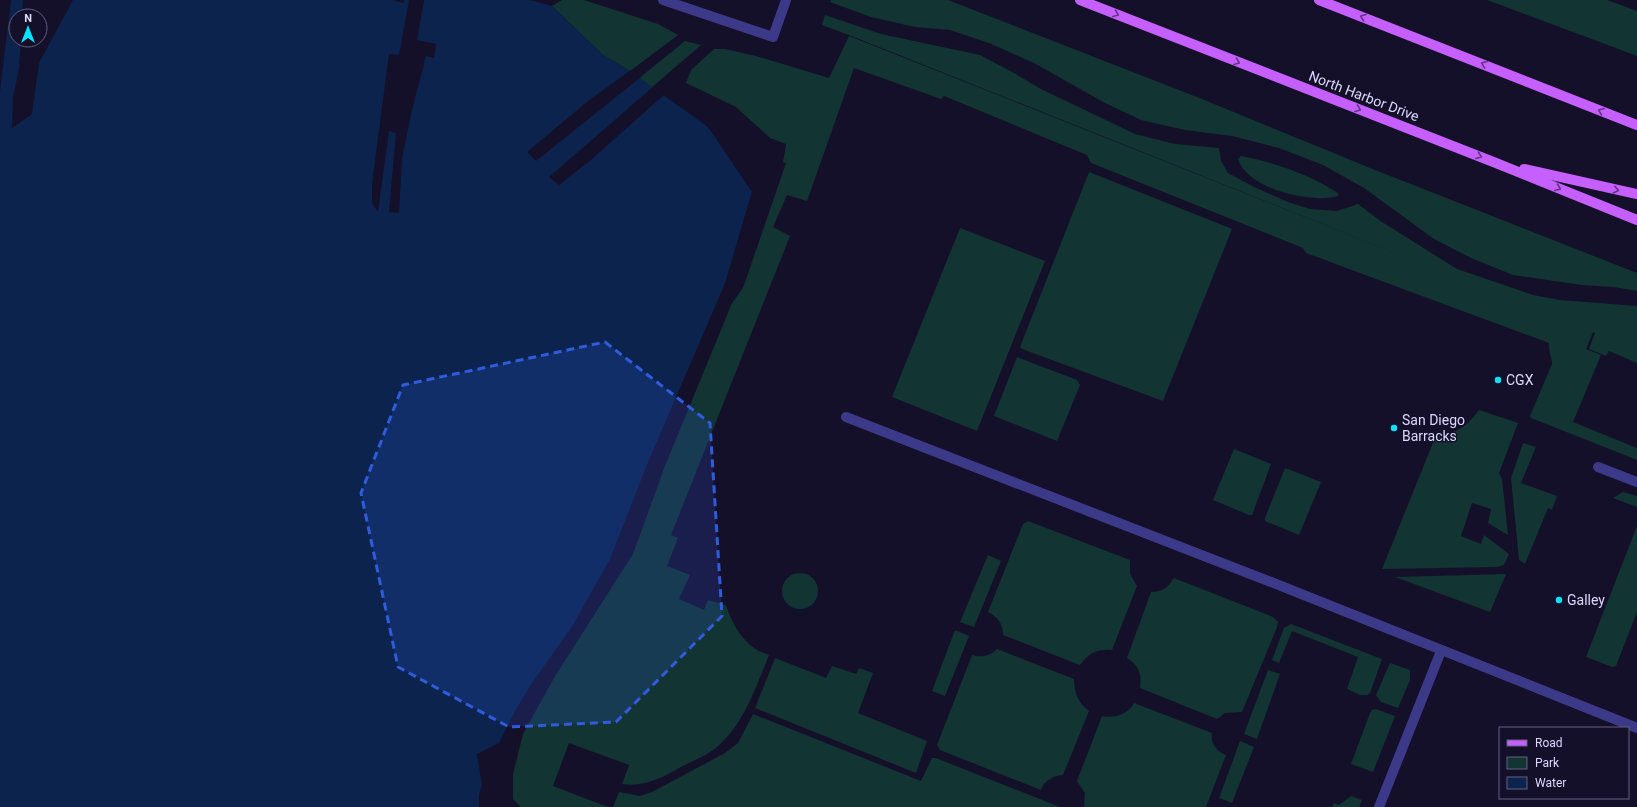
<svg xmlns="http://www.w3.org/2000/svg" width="1637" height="807" font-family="Roboto,sans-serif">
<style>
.green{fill:#123433}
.water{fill:#0b234d;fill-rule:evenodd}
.pier{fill:#141029}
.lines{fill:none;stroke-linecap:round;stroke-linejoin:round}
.minor{stroke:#3d3989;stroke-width:10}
.major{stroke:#c55fff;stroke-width:10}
.oneway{stroke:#643489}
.marked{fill:#305cdc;fill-opacity:0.2;stroke:#305cdc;stroke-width:3;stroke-dasharray:8 5;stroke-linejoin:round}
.poi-dot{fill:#04e3ff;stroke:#141029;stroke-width:1.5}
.labels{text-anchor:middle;stroke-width:3;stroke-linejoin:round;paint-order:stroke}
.street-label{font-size:14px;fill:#ddd8ff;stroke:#141029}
.poi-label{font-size:14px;fill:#ddd8ff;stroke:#141029;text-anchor:start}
</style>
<rect width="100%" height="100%" fill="#141029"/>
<g class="green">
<polygon points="562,0 584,0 658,24 678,35 630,71 603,55 552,6"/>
<polygon points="831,0 948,0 1202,99 1375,170 1637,273 1637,291 1614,287 1581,285 1513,275 1471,258 1434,239 1364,188 1323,165 1279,148 1232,136 1185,130 1141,120 1105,103 1034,63 989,43 950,30 915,27 871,17 830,2"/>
<polygon points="1487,0 1607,0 1637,11 1637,56"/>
<path d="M825 15 881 34 980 55 1014 73 1041 89 1135 134 1175 144 1219 148 1221 161 1228 173 1254 187 1288 202 1310 209 1337 211 1358 204 1382 222 1457 269 1533 295 1560 300 1637 306V363L1609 351 1606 356 1589 349 1595 333 1593 332 1586 349 1601 355 1573 422 1637 448V460L1531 418 1530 416 1552 364C1552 356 1548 351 1549 343L1306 253 1303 248 1091 163 1087 155 944 96 941 99 854 68 807 201 787 195 773 227 790 236 671 535 678 538 667 566 690 575 679 599 704 610 708 600 726 605C731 621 740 638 754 648 758 651 764 653 769 655 756 687 744 724 717 747 706 756 691 762 679 768 660 779 644 787 622 784L629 765 569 743 553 786 608 807H521L513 799V774L523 734 554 678 633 554 665 466 732 303 743 288 786 163 783 162 786 144 770 138 736 107 686 83 691 70 714 49H725L756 56 829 78 849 36 1418 262 849 35 822 25Z"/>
<polygon points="685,41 701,45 616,118 569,135"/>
<path d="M1241 156C1273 162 1311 175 1338 193V196C1311 204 1247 189 1238 159Z"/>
<polygon points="1089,172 1232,229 1163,401 1022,349 1020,347"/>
<polygon points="960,228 1045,261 977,431 892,397"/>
<polygon points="1017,357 1077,380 1080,385 1057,441 994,416"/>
<path d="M1479 410 1518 423 1499 473 1502 479 1508 535 1488 523 1491 509 1472 503 1461 536 1481 544 1484 535 1509 554 1504 565 1497 567 1382 569 1437 433C1456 436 1469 424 1479 410Z"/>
<polygon points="1523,443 1536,447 1521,483 1557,496 1552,510 1548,508 1525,564 1519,560 1511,478"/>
<polygon points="1234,449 1271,464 1252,515 1249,515 1213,500"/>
<polygon points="1285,468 1321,482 1299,535 1265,521 1265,518"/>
<polygon points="1623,492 1637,496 1637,507 1613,498"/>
<path d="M1028 521 1130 560V574L1137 586 1112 650C1097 649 1089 653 1080 665L1003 635C1003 624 998 617 988 612L1023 524Z"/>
<polygon points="1637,526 1637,612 1616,666 1612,667 1586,657"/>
<polygon points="988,555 1001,561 974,627 960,622"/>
<circle cx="800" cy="591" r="18"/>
<polygon points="1506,574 1490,612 1395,577"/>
<path d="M1174 578 1273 617 1278 622 1277 627 1242 712 1225 713 1217 719 1140 688C1142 675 1139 665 1127 658L1151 592C1163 592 1168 587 1174 578Z"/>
<polygon points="1291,624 1382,659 1370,693 1367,695 1360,695 1347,689 1358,657 1292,631 1279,663 1272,660 1284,628"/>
<polygon points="955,630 969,636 945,696 932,691"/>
<path d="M997 649 1074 679C1074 692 1078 703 1089 711L1063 775C1054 775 1044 781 1041 790L940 750 937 745 972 655C980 658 991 656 997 649Z"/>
<polygon points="775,658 826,678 832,666 856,674 859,668 873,673 858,713 927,741 916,773 755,708"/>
<polygon points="1390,663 1410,670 1410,680 1398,708 1381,702 1376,695"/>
<polygon points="1268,670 1280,674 1257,739 1244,734"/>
<path d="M1134 703 1212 733C1210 743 1217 752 1226 755L1206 807H1084L1085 793 1077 781 1102 716C1114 719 1129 714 1134 703Z"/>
<polygon points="1376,709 1395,716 1373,772 1351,764 1370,713 1372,710"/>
<polygon points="753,714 921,781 932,758 936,758 1060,807 613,807 619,792 640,796 652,792 725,753 738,743"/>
<polygon points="1240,741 1254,747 1232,803 1219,798"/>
<polygon points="1351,796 1362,800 1359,807 1332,807 1334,803 1339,805"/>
</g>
<path class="water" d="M0 0H393L403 3 405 0H530L552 6 603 55 630 71 708 127 752 192 716 314 612 575 523 714 495 797 501 807H0ZM16 16H40V40H16Z"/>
<g class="pier">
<polygon points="0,0 11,0 0,91"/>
<polygon points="23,0 73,0 39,63 32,114 12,128 13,98 19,69 21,40 40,40 40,16 22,16"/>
<polygon points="409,0 424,0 417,40 436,44 434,58 426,56 412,110 402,158 399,213 389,212 396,133 389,131 378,212 372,203 372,184 389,54 399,55"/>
<polygon points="631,70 641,77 536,161 527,152 588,101"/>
<polygon points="654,86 665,94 592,159 559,185 549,177"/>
<polygon points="754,191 718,315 614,576 524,715 498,797 503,807 479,807 479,795 482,785 477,754 499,743 516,709 532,683 573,625 610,559 646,467 726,281 752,192"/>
</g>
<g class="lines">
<g class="minor">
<polyline points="663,0 773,37 786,0"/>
<polyline points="846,417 1271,582 1637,728"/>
<polyline points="1598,467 1637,482"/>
<polyline points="1379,807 1441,651"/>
</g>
<g class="major">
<polyline points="1080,0 1496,163 1637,220"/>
<polyline points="1319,0 1637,125"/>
<polyline points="1524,169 1637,194"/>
</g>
</g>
<defs><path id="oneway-chevron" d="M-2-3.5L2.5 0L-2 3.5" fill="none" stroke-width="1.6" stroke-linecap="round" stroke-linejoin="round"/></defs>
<g class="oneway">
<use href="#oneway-chevron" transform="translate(1116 14) rotate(22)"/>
<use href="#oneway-chevron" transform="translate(1363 17) rotate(-159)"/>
<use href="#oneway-chevron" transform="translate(1237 62) rotate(21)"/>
<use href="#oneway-chevron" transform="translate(1484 64) rotate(-159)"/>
<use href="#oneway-chevron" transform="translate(1358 109) rotate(21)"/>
<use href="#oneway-chevron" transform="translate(1601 111) rotate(-158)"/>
<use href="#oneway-chevron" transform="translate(1479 156) rotate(21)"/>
<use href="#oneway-chevron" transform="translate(1558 188) rotate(22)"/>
<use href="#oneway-chevron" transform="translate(1616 190) rotate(13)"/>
</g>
<path class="marked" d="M605 342 710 423 722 616 616 722 509 727 398 667 361 493 403 385Z"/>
<g class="poi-dot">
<circle cx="1498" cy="380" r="4"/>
<circle cx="1394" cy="428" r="4"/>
<circle cx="1559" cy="600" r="4"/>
</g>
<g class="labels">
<g class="street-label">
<text transform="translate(1364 96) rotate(21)" y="5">North Harbor Drive</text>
</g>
<g class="poi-label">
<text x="1506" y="385">CGX</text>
<text x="1402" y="425">San Diego<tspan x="1402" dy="16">Barracks</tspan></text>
<text x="1567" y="605">Galley</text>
</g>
</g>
<rect x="1499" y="727" width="130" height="72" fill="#141029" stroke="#64607f"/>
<rect x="1507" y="740" width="20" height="6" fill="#c55fff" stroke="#64607f"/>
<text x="1535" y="747" font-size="12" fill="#ddd8ff">Road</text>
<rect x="1507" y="757" width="20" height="12" fill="#123433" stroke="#64607f"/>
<text x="1535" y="767" font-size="12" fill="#ddd8ff">Park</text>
<rect x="1507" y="777" width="20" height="12" fill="#0b234d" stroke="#64607f"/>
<text x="1535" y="787" font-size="12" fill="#ddd8ff">Water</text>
<g transform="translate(28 28)"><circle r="19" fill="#141029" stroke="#64607f"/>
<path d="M0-3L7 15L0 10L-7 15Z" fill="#04e3ff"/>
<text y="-6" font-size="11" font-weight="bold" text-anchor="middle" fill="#ddd8ff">N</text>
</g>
</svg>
